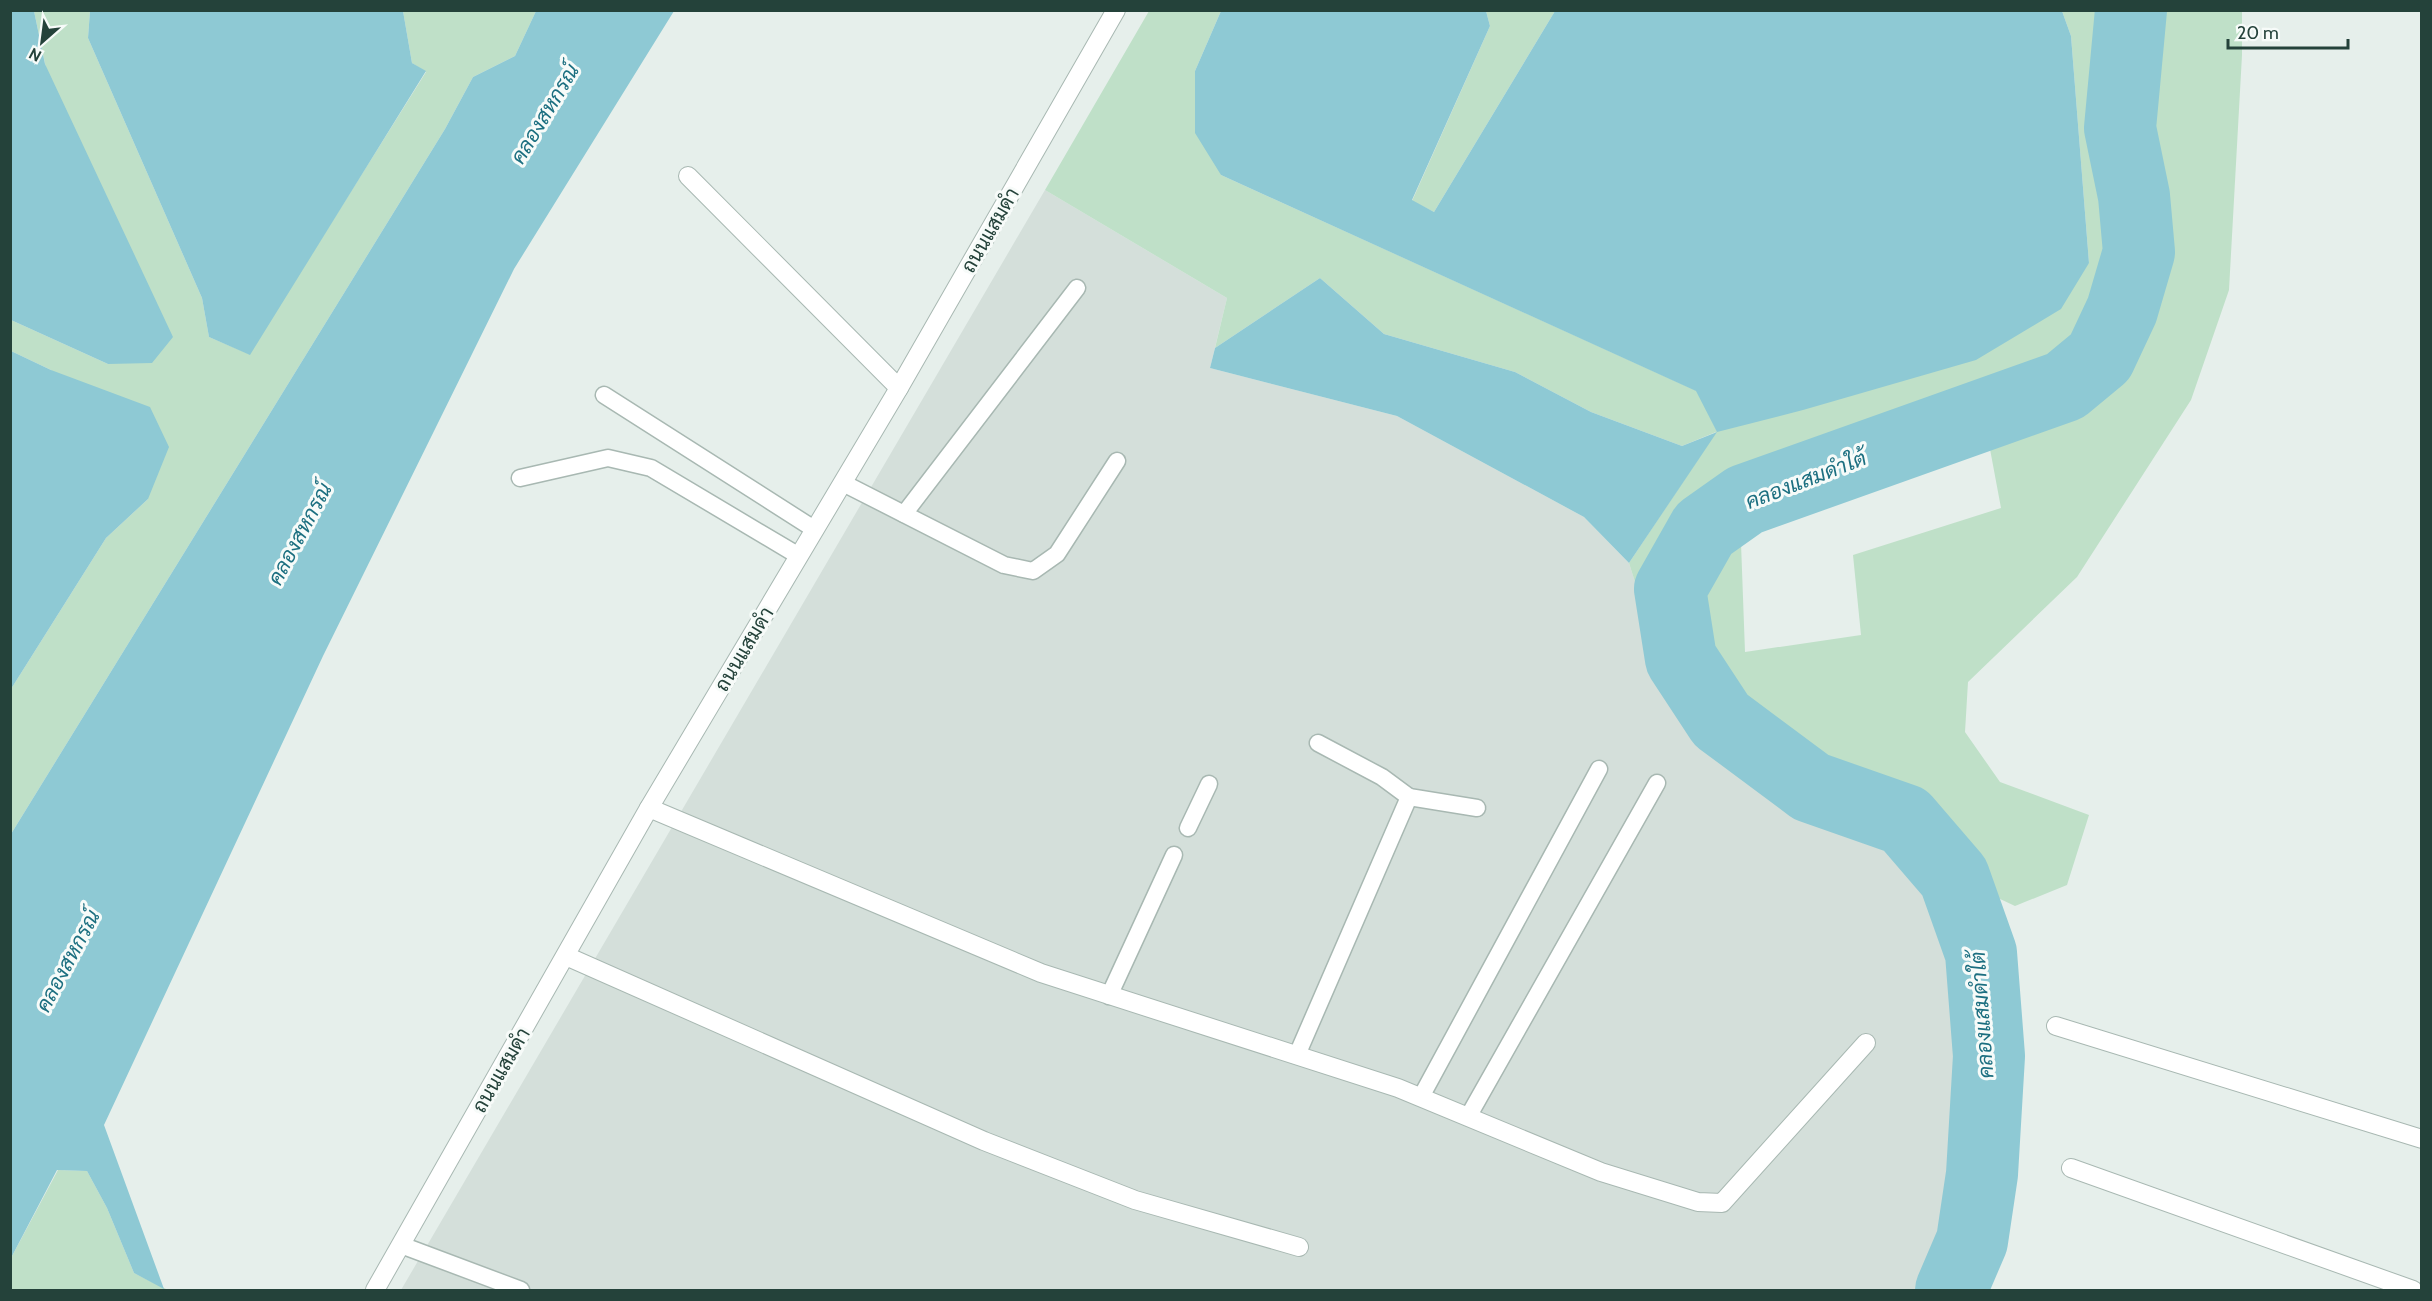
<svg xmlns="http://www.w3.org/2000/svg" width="2432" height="1301" font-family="Cabin,Sarabun,sans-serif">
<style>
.built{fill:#d4dfda}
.green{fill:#bfe0c8;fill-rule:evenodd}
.water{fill:#8ec9d4}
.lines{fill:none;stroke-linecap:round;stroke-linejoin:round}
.river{stroke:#8ec9d4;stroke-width:72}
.service-casing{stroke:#a8b8b2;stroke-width:19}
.minor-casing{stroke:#a8b8b2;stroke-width:20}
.tertiary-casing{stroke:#a8b8b2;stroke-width:20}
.service{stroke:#fff;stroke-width:16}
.minor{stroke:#fff;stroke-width:18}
.tertiary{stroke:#fff;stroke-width:18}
.labels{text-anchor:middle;stroke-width:6;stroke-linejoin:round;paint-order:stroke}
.street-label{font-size:20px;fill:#24423a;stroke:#f7fbf9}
.water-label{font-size:21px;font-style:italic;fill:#1c6f80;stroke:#f7fbf9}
</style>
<rect width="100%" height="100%" fill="#e6efeb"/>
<polygon class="built" points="1045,190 1227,298 1210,368 1397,416 1584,517 1629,563 1666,680 1846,821 1930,866 1956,941 1957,1048 1963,1206 1942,1254 1919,1290 401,1290"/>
<g class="green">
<polygon points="34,11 90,11 88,38 202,298 209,337 249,354 426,72 412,63 403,11 536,11 515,56 473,77 445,129 11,834 11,689 106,538 148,499 51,370 11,351 11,320 108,364"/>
<path d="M1149 11H1221L1195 71 1221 175 1697 391 1717 431 2089 263 2071 36 2062 11H2242V55L2229 290 2191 400 2077 577 1968 682 1965 732 2000 782 2089 815 2067 885 2015 906 1930 866 1739 763 1666 680 1629 563 1716 432 1682 446 1591 412 1515 372 1384 334 1320 278 1215 348 1227 298 1045 190ZM1987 433 2001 508 1853 555 1861 635 1745 652 1741 543 1764 510Z"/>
<polygon points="1486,11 1555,11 1434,212 1412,201 1490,26"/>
<polygon points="58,1170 87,1171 107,1208 134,1273 168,1290 11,1290 11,1258"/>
</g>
<g class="water">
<polygon points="11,10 34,11 45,64 173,337 152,363 108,364 11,320"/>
<polygon points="90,11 403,11 412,63 426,71 250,355 209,337 202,298 88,38"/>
<polygon points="536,11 674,11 514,269 323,656 104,1125 164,1289 134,1273 107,1208 87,1171 57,1170 11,1258 11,834 445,129 473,77 515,56"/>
<polygon points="1221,11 1486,11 1490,26 1412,200 1434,212 1555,11 2062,11 2071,36 2089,263 2061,309 1976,360 1803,410 1717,432 1629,563 1584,517 1397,416 1210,368 1215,348 1320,278 1384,334 1515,372 1591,412 1682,446 1717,432 1696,391 1221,175 1195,133 1195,71"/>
<polygon points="11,351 51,370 150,407 169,447 148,499 106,538 11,689"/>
</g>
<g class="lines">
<polyline class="river" points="1951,1290 1972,1241 1982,1174 1989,1056 1981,953 1954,877 1905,820 1811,787 1721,720 1681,659 1670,589 1704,529 1745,500 2065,386 2100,357 2122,310 2139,252 2134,196 2120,128 2131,10"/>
<defs>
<g id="service">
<polyline points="604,395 814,529"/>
<polyline points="520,478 608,458 651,468 799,556"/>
<polyline points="843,483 1004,565 1033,571 1057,554 1117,461"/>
<polyline points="904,514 1077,288"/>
<polyline points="1409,797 1477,808"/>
<polyline points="1188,828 1209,784"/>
<polyline points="1109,996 1174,855"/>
<polyline points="1297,1055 1409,797 1382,777 1318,743"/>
<polyline points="1421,1097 1599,769"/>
<polyline points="1468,1117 1657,783"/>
<polyline points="401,1245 521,1290"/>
</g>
<g id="minor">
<polyline points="688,176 899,388"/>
<polyline points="649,808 1041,973 1398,1088 1601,1172 1698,1202 1722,1203 1866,1043"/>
<polyline points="566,956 984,1141 1135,1200 1299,1247"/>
<polyline points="2056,1026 2422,1139"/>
<polyline points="2071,1168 2413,1290"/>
</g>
<polyline id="tertiary" points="375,1290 649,808 899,388 1116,10"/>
</defs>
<use href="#service" class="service-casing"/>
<use href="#minor" class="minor-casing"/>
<use href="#tertiary" class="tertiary-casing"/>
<use href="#service" class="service"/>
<use href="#minor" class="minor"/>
<use href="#tertiary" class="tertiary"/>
</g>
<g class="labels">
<g class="street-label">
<text transform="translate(990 230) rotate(-60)" y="7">ถนนแสมดำ</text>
<text transform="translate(744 649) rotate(-59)" y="7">ถนนแสมดำ</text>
<text transform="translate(501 1070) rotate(-60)" y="7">ถนนแสมดำ</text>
</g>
<g class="water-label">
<text transform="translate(545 114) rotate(-59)" y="7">คลองสหกรณ์</text>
<text transform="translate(1806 480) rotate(-21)" y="7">คลองแสมดำใต้</text>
<text transform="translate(300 534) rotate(-62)" y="7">คลองสหกรณ์</text>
<text transform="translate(68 961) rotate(-62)" y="7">คลองสหกรณ์</text>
<text transform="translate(1982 1015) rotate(-94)" y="7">คลองแสมดำใต้</text>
</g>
</g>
<rect width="2432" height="1301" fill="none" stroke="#24423a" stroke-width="24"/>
<g transform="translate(42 42) rotate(208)" stroke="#f7fbf9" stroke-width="4.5" paint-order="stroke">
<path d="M0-4.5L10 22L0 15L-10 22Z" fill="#24423a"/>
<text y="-9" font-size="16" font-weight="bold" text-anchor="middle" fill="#24423a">N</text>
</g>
<path d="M2228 39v9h120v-9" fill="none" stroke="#24423a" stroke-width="3"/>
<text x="2237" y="39" font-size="18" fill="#24423a" stroke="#f7fbf9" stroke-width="4.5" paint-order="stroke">20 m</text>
</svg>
